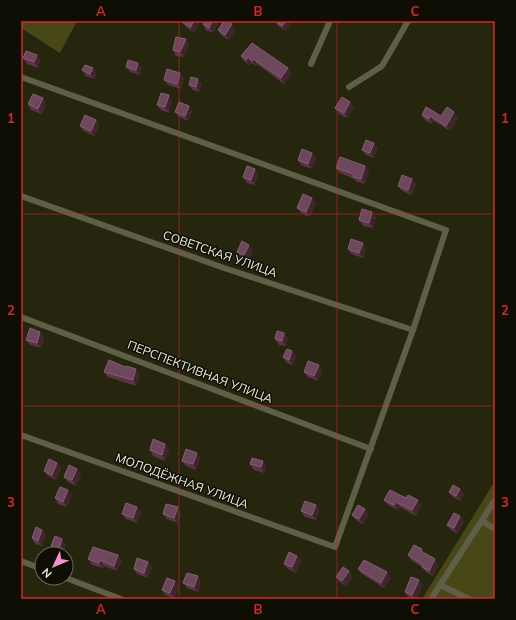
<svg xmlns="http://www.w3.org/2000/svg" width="516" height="620" font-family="Mulish,sans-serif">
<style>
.green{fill:#484718}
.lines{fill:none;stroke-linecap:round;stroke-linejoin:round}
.street{stroke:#5f5f48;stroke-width:6}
.wall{fill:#5d324b}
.shaded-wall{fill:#40252c}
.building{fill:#6d475c;stroke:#816171}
.grid{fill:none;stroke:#d62828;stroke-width:1;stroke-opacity:0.55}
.labels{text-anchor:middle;stroke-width:3;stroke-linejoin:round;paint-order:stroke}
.street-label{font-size:12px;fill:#f0f0e2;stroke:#0e0e05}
.neatline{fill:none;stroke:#d62828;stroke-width:1.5}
.grid-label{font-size:13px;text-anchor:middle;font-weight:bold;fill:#d62828}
</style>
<rect width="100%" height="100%" fill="#26260f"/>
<g class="green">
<polygon points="21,21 77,21 60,53 21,28"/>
<polygon points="495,481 495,599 422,599"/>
</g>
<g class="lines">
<g class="street">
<polyline points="311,64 330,21"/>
<polyline points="21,77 446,230 413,330 335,547 21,435"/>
<polyline points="349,87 382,66 408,21"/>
<polyline points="21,196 227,269 413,330"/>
<polyline points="21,317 371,449"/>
<polyline points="482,521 495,529"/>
<polyline points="21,561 42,569"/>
<polyline points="66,578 121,599"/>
<polyline points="440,585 469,599"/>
<polyline points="431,599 495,500"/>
</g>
</g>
<g class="wall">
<polygon points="184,21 200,21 194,33 192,31 187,28 183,23"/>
<polygon points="205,21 217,21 218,23 213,33 206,30 203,24"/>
<polygon points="275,21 291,24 286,31 278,26"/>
<polygon points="218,30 235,30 229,40 222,36"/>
<polygon points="186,39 189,44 184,57 176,56 173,50"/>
<polygon points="252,43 292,73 284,84 257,64 256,66 251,63 249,65 245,62 241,56"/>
<polygon points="37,55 40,60 38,68 27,64 23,58"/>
<polygon points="126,67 142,68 140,75 130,72"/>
<polygon points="93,68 96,74 94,79 86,76 82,70"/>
<polygon points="184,78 181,89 168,85 164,80"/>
<polygon points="202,84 199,92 193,90 189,85"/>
<polygon points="43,98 46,104 42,114 31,110 28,104"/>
<polygon points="172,101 169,113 161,110 157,105"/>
<polygon points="189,106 192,111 188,121 179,117 175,112"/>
<polygon points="354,107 347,118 339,114 335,108"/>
<polygon points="422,115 441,116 458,118 450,131 434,121 432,124 425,120"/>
<polygon points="96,120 99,126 94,136 84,131 80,126"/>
<polygon points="378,148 374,158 366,155 362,150"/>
<polygon points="312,153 316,158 312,169 301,165 298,160"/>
<polygon points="336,168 369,171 365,184 357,182 354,179 340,173"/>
<polygon points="255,169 258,174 255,185 247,183 243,177"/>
<polygon points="412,179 416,184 412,195 402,191 398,186"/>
<polygon points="316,203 310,217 301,213 297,208"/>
<polygon points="376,217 373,228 363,226 359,220"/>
<polygon points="348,249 366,249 363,258 351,254"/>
<polygon points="253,250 248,260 241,257 237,252"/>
<polygon points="40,332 44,337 41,348 30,345 26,340"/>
<polygon points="284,333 288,338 286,346 279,345 275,339"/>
<polygon points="296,356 293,365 287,363 283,357"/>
<polygon points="322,370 318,381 308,377 304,372"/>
<polygon points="104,372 140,375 136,386 108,377"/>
<polygon points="165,444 169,450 165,461 153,456 150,450"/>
<polygon points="197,453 200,458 196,470 186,466 182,461"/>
<polygon points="57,463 61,468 56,480 48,476 44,471"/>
<polygon points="250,464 266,466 264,473 254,470"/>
<polygon points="77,469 81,474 76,486 68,482 64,477"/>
<polygon points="449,492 464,494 460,501 453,497"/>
<polygon points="72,495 67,507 58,504 55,498"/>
<polygon points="406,498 418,500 421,506 416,516 400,507 398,510 388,505 384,500"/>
<polygon points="137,507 141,512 137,523 126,519 122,514"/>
<polygon points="365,509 369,514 363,524 356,520 352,515"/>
<polygon points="319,510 316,520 305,517 301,511"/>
<polygon points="181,513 178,523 167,519 163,514"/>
<polygon points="460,516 464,522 457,534 451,530 447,525"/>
<polygon points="46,535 42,546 35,544 32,538"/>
<polygon points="66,544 62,554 55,552 51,546"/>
<polygon points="425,553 439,565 433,576 426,572 422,567 412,561 408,555"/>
<polygon points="297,556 301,561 296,573 288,569 284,564"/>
<polygon points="88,559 122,560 117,571 104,566 103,568 92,565"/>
<polygon points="148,562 152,567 148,578 137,574 134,569"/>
<polygon points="358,569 391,578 384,588 362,574"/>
<polygon points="353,576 346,587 340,582 336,577"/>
<polygon points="175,581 179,587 174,598 165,595 162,590"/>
<polygon points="201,582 198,592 187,588 183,583"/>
<polygon points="423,585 417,599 412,599 408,597 405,592"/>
</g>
<g class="shaded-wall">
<polygon points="194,21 200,21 194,33 190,28"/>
<polygon points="212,21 217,21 218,23 213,33 209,28"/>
<polygon points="286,21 289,21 291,24 286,31 282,26"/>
<polygon points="232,24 235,30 229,40 225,35"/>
<polygon points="186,39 189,44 184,57 180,52"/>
<polygon points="37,55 40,60 38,68 34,62"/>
<polygon points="248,57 251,63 249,65 246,60"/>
<polygon points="253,59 257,64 256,66 252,61"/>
<polygon points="138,63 142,68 140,75 136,70"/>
<polygon points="93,68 96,74 94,79 90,74"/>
<polygon points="288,68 292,73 284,84 281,78"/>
<polygon points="180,73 184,78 181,89 177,84"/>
<polygon points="198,79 202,84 199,92 196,87"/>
<polygon points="169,95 172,101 169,113 165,107"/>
<polygon points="43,98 46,104 42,114 38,109"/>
<polygon points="350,102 354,107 347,118 344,113"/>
<polygon points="189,106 192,111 188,121 185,116"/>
<polygon points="454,112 458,118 450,131 446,126"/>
<polygon points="430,116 434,121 432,124 429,119"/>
<polygon points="96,120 99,126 94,136 91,131"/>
<polygon points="374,143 378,148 374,158 370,153"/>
<polygon points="312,153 316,158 312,169 308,164"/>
<polygon points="365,166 369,171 365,184 361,179"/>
<polygon points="255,169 258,174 255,185 251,180"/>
<polygon points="412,179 416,184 412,195 408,190"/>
<polygon points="312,198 316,203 310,217 306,212"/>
<polygon points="372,212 376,217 373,228 369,223"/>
<polygon points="363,243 366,249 363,258 359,253"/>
<polygon points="249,245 253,250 248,260 244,255"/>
<polygon points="40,332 44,337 41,348 37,343"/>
<polygon points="284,333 288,338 286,346 282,341"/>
<polygon points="292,351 296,356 293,365 289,360"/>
<polygon points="319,365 322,370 318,381 314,376"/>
<polygon points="136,369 140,375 136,386 133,380"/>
<polygon points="165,444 169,450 165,461 162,455"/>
<polygon points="197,453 200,458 196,470 193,464"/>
<polygon points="263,461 266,466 264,473 261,467"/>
<polygon points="57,463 61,468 56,480 52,475"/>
<polygon points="77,469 81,474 76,486 72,480"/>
<polygon points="460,489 464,494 460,501 456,496"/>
<polygon points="68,490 72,495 67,507 63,502"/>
<polygon points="418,500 421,506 416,516 412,510"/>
<polygon points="396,502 400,507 398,510 394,505"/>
<polygon points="316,505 319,510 316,520 312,515"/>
<polygon points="137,507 141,512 137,523 133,518"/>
<polygon points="178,507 181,513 178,523 174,518"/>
<polygon points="365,509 369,514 363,524 359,519"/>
<polygon points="460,516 464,522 457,534 454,528"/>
<polygon points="42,530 46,535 42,546 38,541"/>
<polygon points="62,539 66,544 62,554 59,549"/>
<polygon points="118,555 122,560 117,571 114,566"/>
<polygon points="297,556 301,561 296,573 292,567"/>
<polygon points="435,559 439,565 433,576 429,571"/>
<polygon points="100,560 104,566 103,568 99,563"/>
<polygon points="148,562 152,567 148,578 144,573"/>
<polygon points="349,571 353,576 346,587 342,581"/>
<polygon points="387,572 391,578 384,588 381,583"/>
<polygon points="198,576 201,582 198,592 194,587"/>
<polygon points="419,580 423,585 417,599 415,599 412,595"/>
<polygon points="175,581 179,587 174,598 170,593"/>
</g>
<g class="building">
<polygon points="184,21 194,21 190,28 190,26 183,23"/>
<polygon points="205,21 212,21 209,28 203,24"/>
<polygon points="224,21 226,21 232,24 225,35 218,30"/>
<polygon points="275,21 286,21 282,26"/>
<polygon points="176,37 186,39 180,52 173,50"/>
<polygon points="252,43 288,68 281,78 253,59 252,61 248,57 246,60 241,56"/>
<polygon points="26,51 37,55 34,62 23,58"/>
<polygon points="128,60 138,63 136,70 126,67"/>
<polygon points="85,65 93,68 90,74 82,70"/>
<polygon points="167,69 180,73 177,84 164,80"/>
<polygon points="191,77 198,79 196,87 189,85"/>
<polygon points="161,93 169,95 165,107 157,105"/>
<polygon points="33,94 43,98 38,109 28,104"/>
<polygon points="342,97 350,102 344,113 335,108"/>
<polygon points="179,102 189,106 185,116 175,112"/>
<polygon points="426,107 441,116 447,107 454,112 446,126 430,116 429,119 422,115"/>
<polygon points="85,115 96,120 91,131 80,126"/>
<polygon points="366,140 374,143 370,153 362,150"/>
<polygon points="302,149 312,153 308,164 298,160"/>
<polygon points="340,157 365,166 361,179 353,177 354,174 336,168"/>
<polygon points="247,166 255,169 251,180 243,177"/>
<polygon points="402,175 412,179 408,190 398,186"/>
<polygon points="303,194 312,198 306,212 297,208"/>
<polygon points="362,209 372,212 369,223 359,220"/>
<polygon points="351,239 363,243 359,253 348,249"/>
<polygon points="242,241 249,245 244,255 237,252"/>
<polygon points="30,328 40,332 37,343 26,340"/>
<polygon points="277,331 284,333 282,341 275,339"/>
<polygon points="287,349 292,351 289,360 283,357"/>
<polygon points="109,360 125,367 126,366 136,369 133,380 104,372"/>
<polygon points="308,361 319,365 314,376 304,372"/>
<polygon points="153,439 165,444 162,455 150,450"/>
<polygon points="186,449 197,453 193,464 182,461"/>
<polygon points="252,458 263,461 261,467 250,464"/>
<polygon points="49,459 57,463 52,475 44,471"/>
<polygon points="69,465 77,469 72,480 64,477"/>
<polygon points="453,485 460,489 456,496 449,492"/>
<polygon points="60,487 68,490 63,502 55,498"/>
<polygon points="390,490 406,498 408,495 418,500 412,510 396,502 394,505 384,500"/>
<polygon points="305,501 316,505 312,515 301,511"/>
<polygon points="126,503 137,507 133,518 122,514"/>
<polygon points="166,504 178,507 174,518 163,514"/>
<polygon points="358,505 365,509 359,519 352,515"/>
<polygon points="454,513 460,516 454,528 447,525"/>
<polygon points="36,527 42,530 38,541 32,538"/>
<polygon points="55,536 62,539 59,549 51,546"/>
<polygon points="414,545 422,549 421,551 435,559 429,571 422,567 423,565 408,555"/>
<polygon points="93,547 118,555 114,566 100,560 99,563 88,559"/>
<polygon points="289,552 297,556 292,567 284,564"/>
<polygon points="137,558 148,562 144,573 134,569"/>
<polygon points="364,560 387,572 381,583 358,569"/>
<polygon points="343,567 349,571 342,581 336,577"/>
<polygon points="187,573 198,576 194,587 183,583"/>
<polygon points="411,577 419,580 412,595 405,592"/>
<polygon points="167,578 175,581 170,593 162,590"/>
</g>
<path class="grid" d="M179 21V599M337 21V599M21 214H495M21 406H495"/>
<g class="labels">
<g class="street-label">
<text transform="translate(220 254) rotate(19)" y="4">СОВЕТСКАЯ УЛИЦА</text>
<text transform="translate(200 372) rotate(21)" y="4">ПЕРСПЕКТИВНАЯ УЛИЦА</text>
<text transform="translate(182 481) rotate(20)" y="4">МОЛОДЁЖНАЯ УЛИЦА</text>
</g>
</g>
<rect width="516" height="620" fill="none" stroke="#0e0e05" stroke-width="44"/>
<g transform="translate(54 566) rotate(226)"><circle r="19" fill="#0e0e05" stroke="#68685d"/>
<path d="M0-3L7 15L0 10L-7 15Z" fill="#f790ce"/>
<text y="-6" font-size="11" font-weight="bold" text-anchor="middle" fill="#f0f0e2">N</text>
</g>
<rect x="22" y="22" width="472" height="576" class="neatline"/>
<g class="grid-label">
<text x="101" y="16">A</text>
<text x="258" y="16">B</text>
<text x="415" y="16">C</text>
<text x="11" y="123">1</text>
<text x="505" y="123">1</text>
<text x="11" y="315">2</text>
<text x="505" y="315">2</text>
<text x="11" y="507">3</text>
<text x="505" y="507">3</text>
<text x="101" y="614">A</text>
<text x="258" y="614">B</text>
<text x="415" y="614">C</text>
</g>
</svg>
